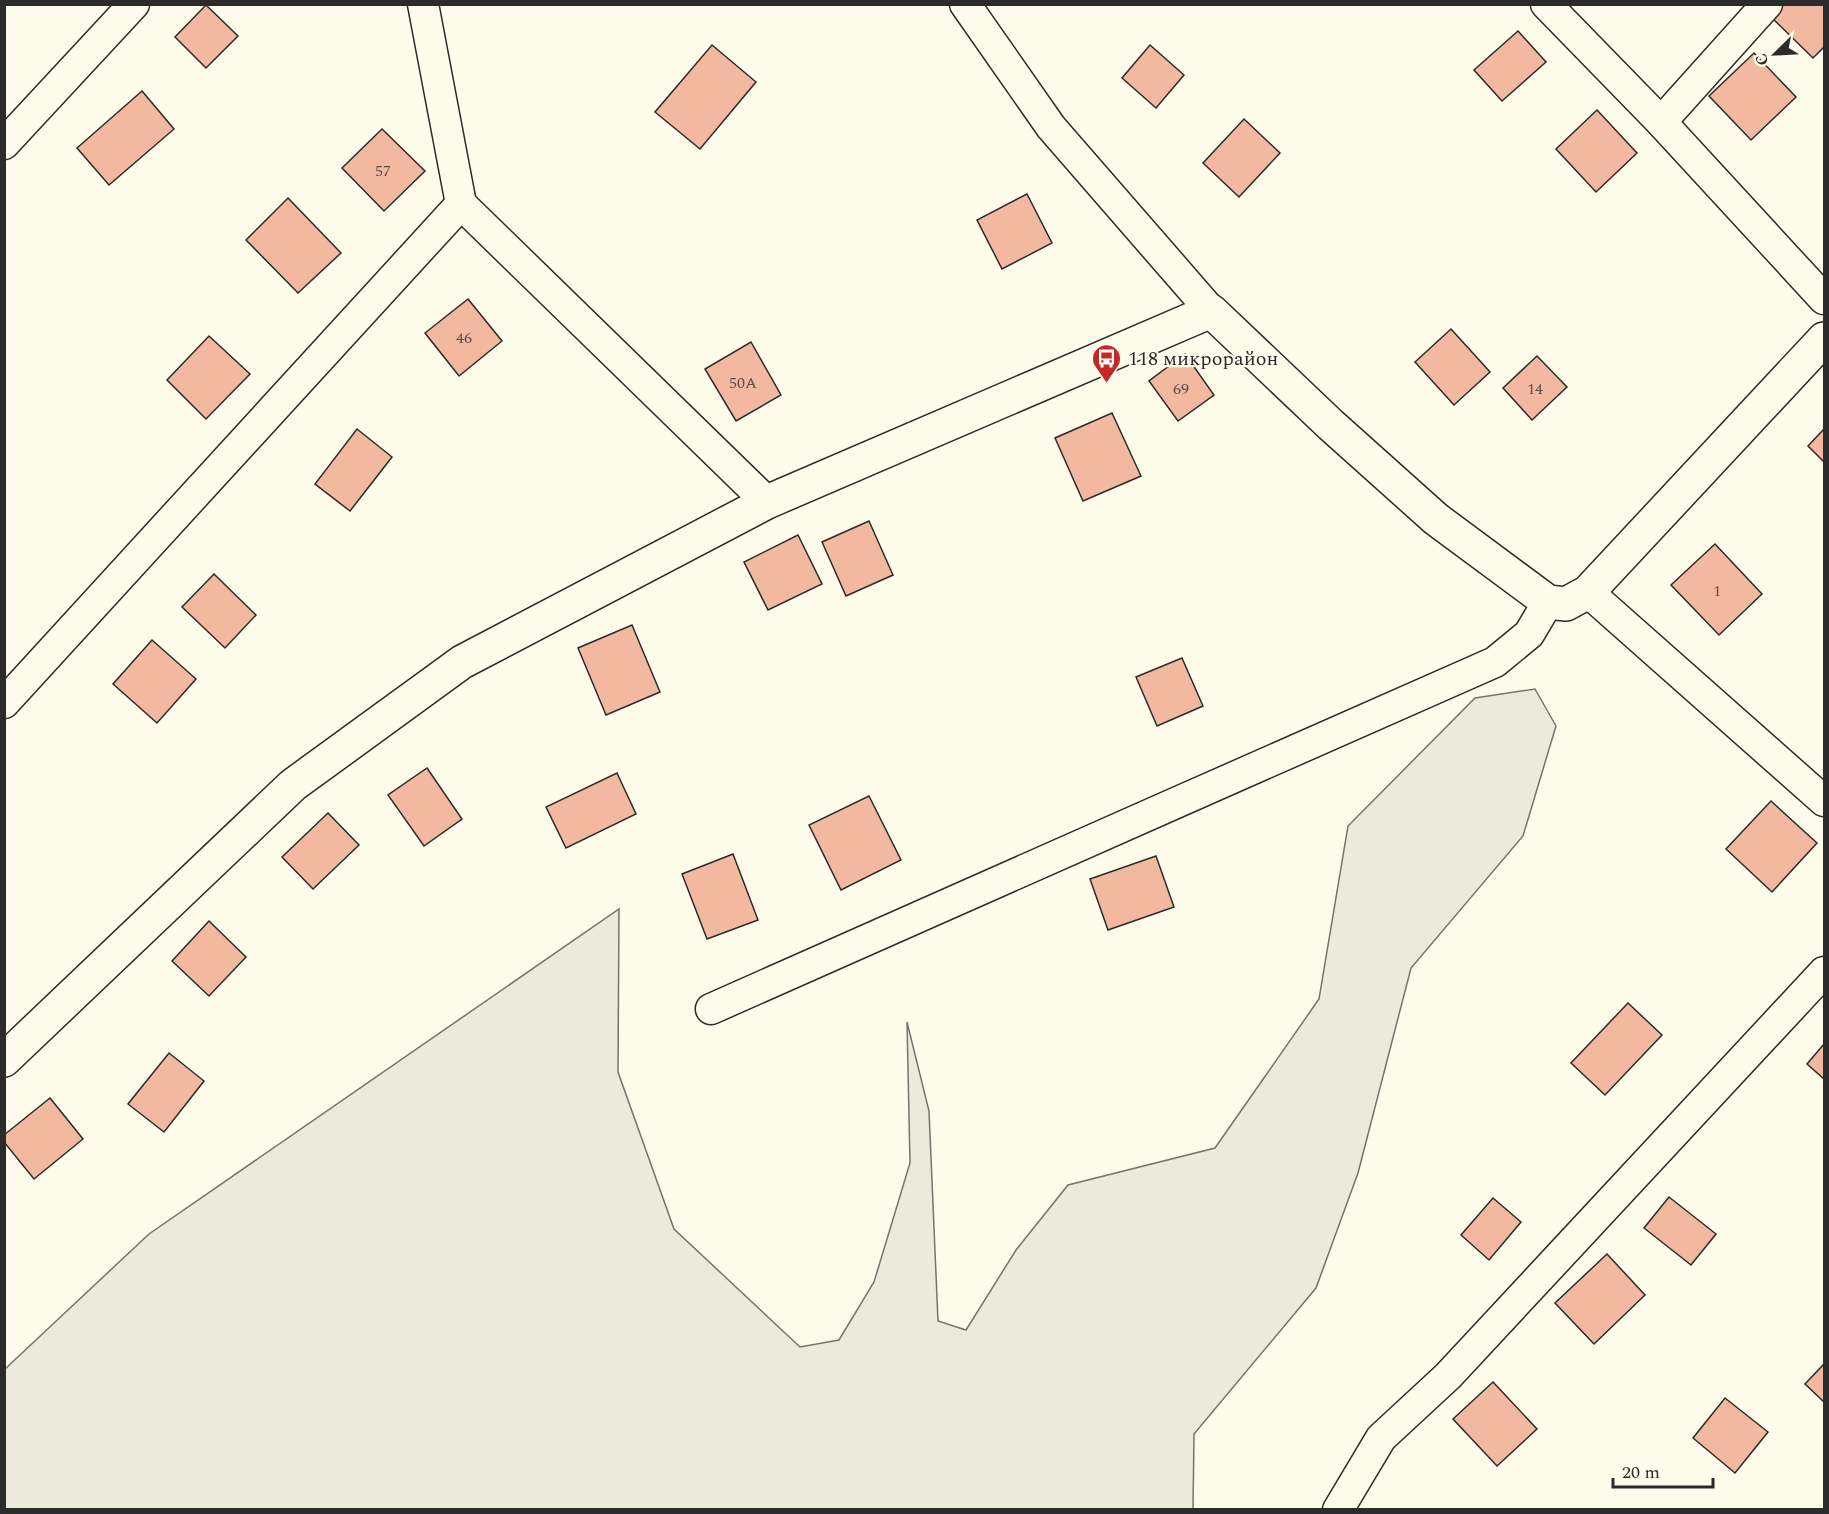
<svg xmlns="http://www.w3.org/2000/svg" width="1829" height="1514" font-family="Spectral,serif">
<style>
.green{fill:#ecebdb;stroke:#74746e;stroke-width:1.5}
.building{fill:#f2b8a0;stroke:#2b2b2b;stroke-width:1.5}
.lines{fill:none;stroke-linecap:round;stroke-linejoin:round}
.minor-casing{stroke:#2b2b2b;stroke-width:33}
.tertiary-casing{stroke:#2b2b2b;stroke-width:36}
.minor{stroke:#fdfbea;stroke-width:30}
.tertiary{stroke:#fdfbea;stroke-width:33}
.labels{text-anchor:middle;stroke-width:4.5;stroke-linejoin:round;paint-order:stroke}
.number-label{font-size:16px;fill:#5d4e48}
.poi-label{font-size:20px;fill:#2b2b2b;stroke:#fdfbea;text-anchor:start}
</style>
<rect width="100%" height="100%" fill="#fdfbea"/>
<polygon class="green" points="1535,689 1556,726 1523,836 1411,968 1358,1173 1316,1288 1194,1434 1193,1509 5,1509 5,1369 149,1234 619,909 618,1072 674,1229 800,1347 839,1340 874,1282 910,1163 907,1022 929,1111 938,1321 966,1330 1016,1250 1068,1185 1215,1148 1319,999 1348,826 1475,698"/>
<g class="building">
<polygon points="1780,4 1824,4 1824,47 1813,58 1769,15"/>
<polygon points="206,5 238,36 206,68 175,37"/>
<polygon points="1518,31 1546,62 1502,101 1474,70"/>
<polygon points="712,45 756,82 700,149 655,112"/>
<polygon points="1150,45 1184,75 1156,108 1122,78"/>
<polygon points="1754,53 1796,97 1751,140 1709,96"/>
<polygon points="142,91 174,129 109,185 77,148"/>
<polygon points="1597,110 1637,153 1596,192 1556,149"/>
<polygon points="1244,119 1280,153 1239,197 1203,163"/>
<polygon points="382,129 425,171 384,211 342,168"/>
<polygon points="1027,194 1052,243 1002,269 977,220"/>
<polygon points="288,198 341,253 298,293 246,240"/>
<polygon points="468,299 502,341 459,376 425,333"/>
<polygon points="1451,329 1490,372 1454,405 1415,362"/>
<polygon points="209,336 250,374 206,419 167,380"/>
<polygon points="751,342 781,395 736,421 705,369"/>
<polygon points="1185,354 1214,395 1178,421 1149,381"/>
<polygon points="1537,356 1567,387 1532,420 1503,388"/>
<polygon points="1112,413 1141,476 1083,501 1055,438"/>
<polygon points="357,429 392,457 350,511 315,484"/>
<polygon points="1824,429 1824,462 1808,446"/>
<polygon points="869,521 893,575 846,596 822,542"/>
<polygon points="798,535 822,584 768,610 744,562"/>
<polygon points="1715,544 1762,594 1719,635 1671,585"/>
<polygon points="214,574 256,615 225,648 182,607"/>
<polygon points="632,625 660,692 606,715 578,648"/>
<polygon points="152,640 196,679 157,723 113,684"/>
<polygon points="1182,658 1203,706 1157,726 1136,677"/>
<polygon points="427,768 462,819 424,846 388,795"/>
<polygon points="617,773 636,814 566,848 546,807"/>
<polygon points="869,796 901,860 841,890 809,825"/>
<polygon points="1771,801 1817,843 1772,892 1726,849"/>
<polygon points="328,813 359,845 313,889 282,857"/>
<polygon points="733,854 758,920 707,939 682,874"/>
<polygon points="1156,856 1174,907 1108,930 1090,879"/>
<polygon points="209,921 246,957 209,996 172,961"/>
<polygon points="1628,1003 1662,1035 1605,1095 1571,1063"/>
<polygon points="1824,1044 1824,1079 1807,1064"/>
<polygon points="169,1053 204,1081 164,1132 128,1104"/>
<polygon points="50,1098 83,1139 34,1179 4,1142 4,1135"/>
<polygon points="1669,1197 1716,1234 1691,1265 1644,1228"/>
<polygon points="1493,1198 1521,1222 1489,1260 1461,1235"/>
<polygon points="1607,1254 1645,1295 1594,1344 1555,1303"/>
<polygon points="1824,1364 1824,1402 1805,1384"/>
<polygon points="1493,1382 1537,1429 1497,1466 1453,1419"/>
<polygon points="1725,1398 1768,1432 1735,1473 1693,1438"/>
</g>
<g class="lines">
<defs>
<g id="minor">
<polyline points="423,4 461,204 767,502"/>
<polyline points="965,4 1051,127 1211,311"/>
<polyline points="1546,4 1661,122 1824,299"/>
<polyline points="1661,122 1767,4"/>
<polyline points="4,144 134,4"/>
<polyline points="1588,592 1824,801"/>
<polyline points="4,703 461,204"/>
<path d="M711 1009C971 892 1234 778 1495 662L1529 634 1548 602"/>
<polyline points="1338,1510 1381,1438 1448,1376 1824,972"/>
</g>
<polyline id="tertiary" points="4,1060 293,785 462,662 767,502 1211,311 1331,425 1436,519 1548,602 1566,604 1588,592 1824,339"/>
</defs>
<use href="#minor" class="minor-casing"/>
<use href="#tertiary" class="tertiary-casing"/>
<use href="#minor" class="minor"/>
<use href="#tertiary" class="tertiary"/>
</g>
<defs>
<symbol id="bus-pin" viewBox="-11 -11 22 30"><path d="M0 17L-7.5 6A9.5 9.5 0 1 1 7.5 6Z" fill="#c62828" stroke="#fdfbea"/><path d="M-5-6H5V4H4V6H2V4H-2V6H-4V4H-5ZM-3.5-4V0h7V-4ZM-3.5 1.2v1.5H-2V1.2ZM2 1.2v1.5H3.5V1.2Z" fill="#fff"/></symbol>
</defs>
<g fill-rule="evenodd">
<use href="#bus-pin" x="1090" y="342" width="33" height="45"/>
</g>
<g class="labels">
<g class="number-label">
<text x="383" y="176">57</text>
<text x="464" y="343">46</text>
<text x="743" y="388">50А</text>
<text x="1181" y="394">69</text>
<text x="1535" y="394">14</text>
<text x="1717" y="596">1</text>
</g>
<g class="poi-label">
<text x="1128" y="365">118 микрорайон</text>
</g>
</g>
<rect width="1829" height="1514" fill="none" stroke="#2b2b2b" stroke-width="12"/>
<g transform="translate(1775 54) rotate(246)" stroke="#fdfbea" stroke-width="4.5" paint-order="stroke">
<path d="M0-4.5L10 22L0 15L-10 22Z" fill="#2b2b2b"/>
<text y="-9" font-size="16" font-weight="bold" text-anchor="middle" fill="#2b2b2b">С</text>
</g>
<path d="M1613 1478v9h100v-9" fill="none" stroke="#2b2b2b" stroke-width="3"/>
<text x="1622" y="1478" font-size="18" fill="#2b2b2b" stroke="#fdfbea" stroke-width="4.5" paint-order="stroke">20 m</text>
</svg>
